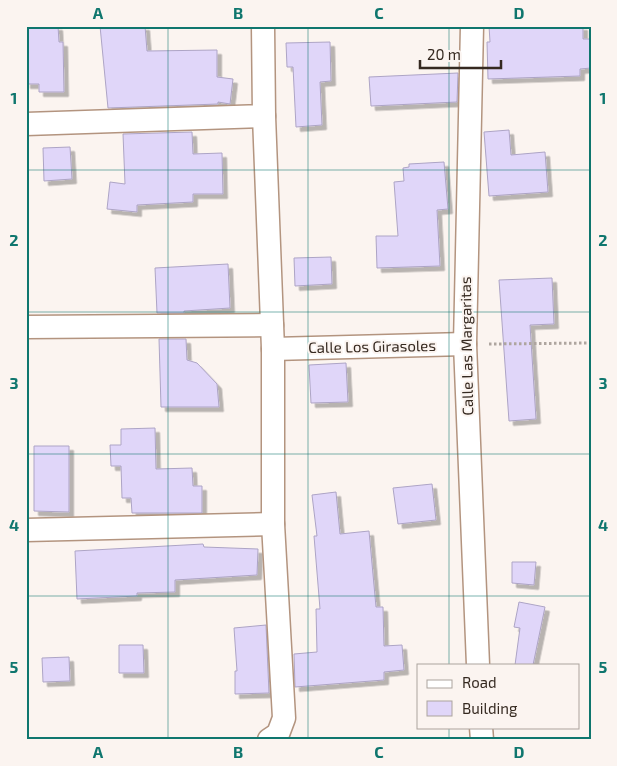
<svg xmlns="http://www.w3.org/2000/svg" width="617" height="766" font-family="'Exo 2',sans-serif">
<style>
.building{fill:#e0d6f9;stroke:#ada4c5;filter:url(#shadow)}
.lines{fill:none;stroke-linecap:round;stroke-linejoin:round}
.street-casing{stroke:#b3947f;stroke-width:25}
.path{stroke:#aea59f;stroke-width:3;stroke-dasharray:2.5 2.5;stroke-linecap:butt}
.street{stroke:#fff;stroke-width:22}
.grid{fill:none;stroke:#0f766e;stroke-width:1;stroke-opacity:0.55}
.labels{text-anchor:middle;stroke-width:4;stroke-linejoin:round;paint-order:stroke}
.street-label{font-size:15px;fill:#352920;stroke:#fbf4f0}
.neatline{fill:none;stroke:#0f766e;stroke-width:2}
.grid-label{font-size:16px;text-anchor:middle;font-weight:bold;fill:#0f766e}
</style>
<defs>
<filter id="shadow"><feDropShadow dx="4.5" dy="4.5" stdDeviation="0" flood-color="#0004"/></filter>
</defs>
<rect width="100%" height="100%" fill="#fbf4f0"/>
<g class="building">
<polygon points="26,26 58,26 59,42 63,42 64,92 39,92 39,84 26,84"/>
<polygon points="100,26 145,26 147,51 217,50 217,77 233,79 230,104 218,102 218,104 108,108"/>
<polygon points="489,26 583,26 583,39 591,39 591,68 580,69 580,76 488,79 487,42 490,42"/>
<polygon points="330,42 331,81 320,82 322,125 296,127 293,67 287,67 286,43"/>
<polygon points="458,73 457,102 371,106 369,77"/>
<polygon points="509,130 511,155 545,152 548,192 489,196 484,132"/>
<polygon points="192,132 193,154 222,153 223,194 193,194 193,202 137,205 137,212 107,209 110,182 125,184 123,134"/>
<polygon points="70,147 72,179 44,181 43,148"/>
<polygon points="444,162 448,209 437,210 440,266 377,268 376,236 398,236 394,182 404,181 403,168 409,167 409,164"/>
<polygon points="331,257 332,284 295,286 294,258"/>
<polygon points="228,264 230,308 184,311 184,313 157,313 155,268"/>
<polygon points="552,278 554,324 530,325 536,419 509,421 499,280"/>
<polygon points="159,339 186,339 187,360 197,363 217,384 219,407 161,407"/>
<polygon points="346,363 348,402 311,403 309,365"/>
<polygon points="155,428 156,469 192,468 193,486 202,486 202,513 132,513 131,498 122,498 121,466 111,466 110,445 121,445 121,429"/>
<polygon points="34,446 69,446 69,512 34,511"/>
<polygon points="432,484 436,520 398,524 393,488"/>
<polygon points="336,492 340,534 369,531 376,607 383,607 384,646 402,645 404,670 384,672 384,680 295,687 294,654 317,652 316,609 320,609 314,536 317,536 312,495"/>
<polygon points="203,544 204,547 258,549 257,575 175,580 175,592 137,593 137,596 77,599 75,551"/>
<polygon points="512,562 536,562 534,585 512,583"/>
<polygon points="519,602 545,607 533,665 515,665 520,628 514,627"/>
<polygon points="266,625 269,693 235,694 235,671 237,671 234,628"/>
<polygon points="119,645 143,645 144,673 119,673"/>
<polygon points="69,657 70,681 43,682 42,658"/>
</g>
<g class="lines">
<defs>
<g id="street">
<polyline points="472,26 465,344 478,665"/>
<polyline points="264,116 273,349 273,524 284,718 278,734 269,740"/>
<polyline points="26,124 264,116 263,26"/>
<polyline points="26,327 272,325"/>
<polyline points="273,349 465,344"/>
<polyline points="26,530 273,524"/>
<polyline points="481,727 482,740"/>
</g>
</defs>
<use href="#street" class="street-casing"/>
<polyline class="path" points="489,344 591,343"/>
<use href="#street" class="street"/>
</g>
<path class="grid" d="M168 26V740M308 26V740M449 26V665M26 170H591M26 312H591M26 454H591M26 596H591M449 727V740"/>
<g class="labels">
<g class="street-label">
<text transform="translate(467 346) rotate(-91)" y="5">Calle Las Margaritas</text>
<text transform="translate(372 347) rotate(-1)" y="5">Calle Los Girasoles</text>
</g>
</g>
<rect width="617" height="766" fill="none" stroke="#fbf4f0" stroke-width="55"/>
<rect x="417" y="664" width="162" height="65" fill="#fbf4f0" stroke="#aca39d"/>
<rect x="427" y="680" width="25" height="8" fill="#ffffff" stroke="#aca39d"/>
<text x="462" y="688" font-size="15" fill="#352920">Road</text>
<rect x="427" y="701" width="25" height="15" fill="#e0d6f9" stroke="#aca39d"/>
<text x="462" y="714" font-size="15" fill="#352920">Building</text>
<path d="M420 60v8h81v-8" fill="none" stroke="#352920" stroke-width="2.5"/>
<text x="427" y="60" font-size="15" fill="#352920" stroke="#fbf4f0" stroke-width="4" paint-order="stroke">20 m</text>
<rect x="28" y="28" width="562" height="710" class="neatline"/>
<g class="grid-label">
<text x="98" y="19">A</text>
<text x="238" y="19">B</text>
<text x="379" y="19">C</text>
<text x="519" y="19">D</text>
<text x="14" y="104">1</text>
<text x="603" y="104">1</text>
<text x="14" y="246">2</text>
<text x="603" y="246">2</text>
<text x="14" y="389">3</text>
<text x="603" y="389">3</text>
<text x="14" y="531">4</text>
<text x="603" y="531">4</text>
<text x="14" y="673">5</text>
<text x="603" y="673">5</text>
<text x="98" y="758">A</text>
<text x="238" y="758">B</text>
<text x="379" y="758">C</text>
<text x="519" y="758">D</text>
</g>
</svg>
